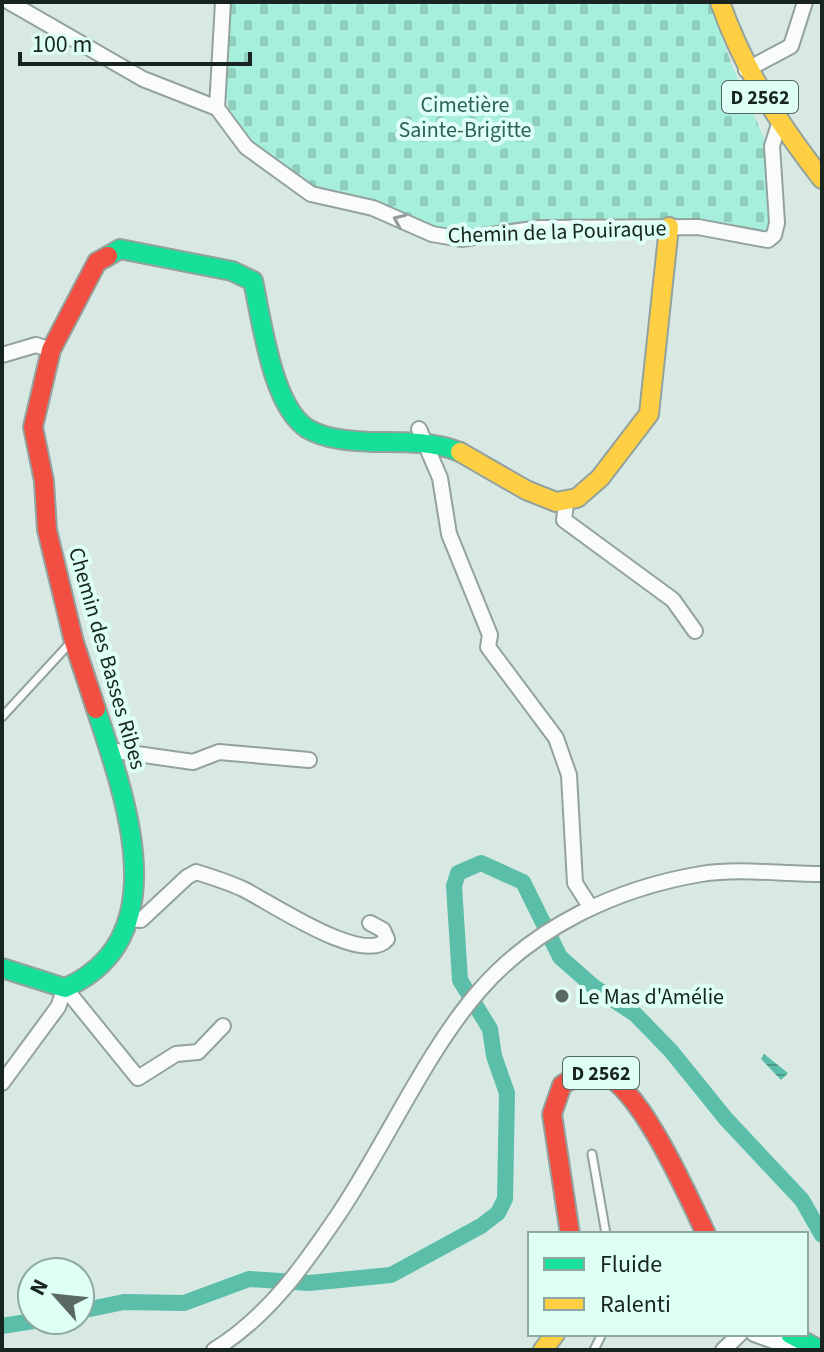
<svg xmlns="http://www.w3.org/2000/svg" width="824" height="1352" font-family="'Source Sans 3',sans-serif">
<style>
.cemetery{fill:url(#cemetery-stones)}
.water{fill:url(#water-rules)}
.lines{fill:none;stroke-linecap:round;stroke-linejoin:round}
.canal{stroke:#5bbea9;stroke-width:16}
.lane-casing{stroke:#94a29e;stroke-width:11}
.street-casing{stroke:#94a29e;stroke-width:18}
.fast-casing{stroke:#94a29e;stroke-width:22}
.slow-casing{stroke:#94a29e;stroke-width:22}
.jam-casing{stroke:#94a29e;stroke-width:22}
.lane{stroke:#f9fcfb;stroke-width:7}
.street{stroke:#f9fcfb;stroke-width:14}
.fast{stroke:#16e098;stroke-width:18}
.slow{stroke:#ffcf43;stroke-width:18}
.jam{stroke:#f24e42;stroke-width:18}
.oneway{stroke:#939b98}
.poi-dot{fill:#5b6965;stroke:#ddfff5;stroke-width:3}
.labels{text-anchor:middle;stroke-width:8;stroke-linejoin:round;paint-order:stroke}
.shield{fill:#ddfff5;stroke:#526660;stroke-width:2}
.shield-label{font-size:20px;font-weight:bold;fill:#172420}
.park-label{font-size:22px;fill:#2f6256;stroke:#ddfff5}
.street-label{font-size:22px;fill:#172420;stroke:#ddfff5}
.poi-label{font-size:22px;fill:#172420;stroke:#ddfff5;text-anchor:start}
</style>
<defs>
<pattern id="cemetery-stones" width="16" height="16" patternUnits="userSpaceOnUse" patternTransform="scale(2)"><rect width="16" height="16" fill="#a7efdd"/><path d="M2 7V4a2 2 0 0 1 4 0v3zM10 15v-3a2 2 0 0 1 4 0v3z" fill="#8fcdbd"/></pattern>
<pattern id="water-rules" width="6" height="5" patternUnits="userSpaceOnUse" patternTransform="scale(2)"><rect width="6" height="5" fill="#5bbea9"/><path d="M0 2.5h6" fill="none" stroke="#4a9a89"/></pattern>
</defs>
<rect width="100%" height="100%" fill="#d8e9e4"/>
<path class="cemetery" d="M230 2H710L732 66 764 138 772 180 773 221 764 232 755 234 464 233C395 223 243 181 227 101 222 73 229 31 230 2Z"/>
<polygon class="water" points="764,1054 788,1073 781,1080 761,1059"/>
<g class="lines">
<g class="canal">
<polyline points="80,1311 124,1302 184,1303 249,1279 309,1283 391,1275 481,1226 498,1213 505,1199 507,1093 494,1056 490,1029 460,980 454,886 458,873 481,863 523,882 560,957 594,987 635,1014 671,1051 726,1119 802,1200 822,1235"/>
<polyline points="2,1326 40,1320"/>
</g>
<defs>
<g id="lane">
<polyline points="2,717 72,641"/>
<polyline points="592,1154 606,1234"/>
<polyline points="594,1350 602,1334"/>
</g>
<g id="street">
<polyline points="9,2 143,79 217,108"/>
<polyline points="746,70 791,46 805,2"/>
<polyline points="217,108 246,147 311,194 373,208 432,234 461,239 540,228 698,227 768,240 774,235 777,223 772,146 779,124"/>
<polyline points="217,108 223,2"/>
<polyline points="2,355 36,345 51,350"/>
<polyline points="419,429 440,478 449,534 490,635 488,647 556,738 569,775 575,883 591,908"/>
<polyline points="566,503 564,520 673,600 695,631"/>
<polyline points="109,750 193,762 219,752 309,760"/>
<path d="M128 919 141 920 187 877 196 872C212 877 228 882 243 889 270 902 364 967 387 939L383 930 370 923"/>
<polyline points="2,1083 58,1007 65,988 138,1078 176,1054 198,1052 223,1026"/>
<polyline points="754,1334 798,1350"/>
<path d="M214 1350C269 1316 305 1264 340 1212 386 1143 426 1052 479 991 535 926 618 888 701 874 739 868 783 874 822 874"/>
<polyline points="723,1350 740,1334"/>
</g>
<g id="fast">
<path d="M108 256 120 249 232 271 253 281C262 321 272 407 308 429 327 440 353 441 374 442 403 442 433 441 460 452"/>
<path d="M2 968 65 988C179 938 124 795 96 709"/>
<polyline points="790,1334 820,1350"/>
</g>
<g id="slow">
<path d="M720 2C743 68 779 124 822 179"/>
<polyline points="460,452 526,490 556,502 577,498 600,478 649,414 669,227"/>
<polyline points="543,1350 555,1334"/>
</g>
<g id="jam">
<polyline points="96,709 74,642 47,530 44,481 33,427 51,350 97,262 108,256"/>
<path d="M570 1234 552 1114 562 1085C573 1078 589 1068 602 1073 641 1088 688 1196 706 1234"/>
</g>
</defs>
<use href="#lane" class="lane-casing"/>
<use href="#street" class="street-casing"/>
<use href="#fast" class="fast-casing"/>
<use href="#slow" class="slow-casing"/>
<use href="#jam" class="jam-casing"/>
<use href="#lane" class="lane"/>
<use href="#street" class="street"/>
<use href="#fast" class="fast"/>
<use href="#slow" class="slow"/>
<use href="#jam" class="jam"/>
</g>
<defs><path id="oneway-chevron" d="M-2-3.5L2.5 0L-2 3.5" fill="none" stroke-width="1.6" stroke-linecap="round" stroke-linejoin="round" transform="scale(2)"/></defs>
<use class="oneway" href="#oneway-chevron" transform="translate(399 220) rotate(-156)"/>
<circle class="poi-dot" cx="562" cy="996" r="8"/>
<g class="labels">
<g class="shield">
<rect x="722" y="81" width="76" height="32" rx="6"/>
<rect x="563" y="1057" width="76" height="32" rx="6"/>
</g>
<g class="shield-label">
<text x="760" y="104">D 2562</text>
<text x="601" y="1080">D 2562</text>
</g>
<g class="park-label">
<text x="465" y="112">Cimetière<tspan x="465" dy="25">Sainte-Brigitte</tspan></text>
</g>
<g class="street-label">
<text transform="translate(557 231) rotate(-2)" y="8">Chemin de la Pouiraque</text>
<text transform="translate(108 658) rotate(74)" y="8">Chemin des Basses Ribes</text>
</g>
<g class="poi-label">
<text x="578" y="1004">Le Mas d'Amélie</text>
</g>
</g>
<rect width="824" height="1352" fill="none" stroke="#172420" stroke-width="8"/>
<rect x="528" y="1232" width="280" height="104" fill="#ddfff5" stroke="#8ea7a0" stroke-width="2"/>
<rect x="544" y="1258" width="40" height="12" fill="#16e098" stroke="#8ea7a0" stroke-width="2"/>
<text x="600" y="1272" font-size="24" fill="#172420">Fluide</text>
<rect x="544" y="1298" width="40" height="12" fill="#ffcf43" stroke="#8ea7a0" stroke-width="2"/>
<text x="600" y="1312" font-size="24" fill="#172420">Ralenti</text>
<g transform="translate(56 1296) rotate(297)"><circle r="38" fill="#ddfff5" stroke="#8ea7a0" stroke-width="2"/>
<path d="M0-6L14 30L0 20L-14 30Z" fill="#5b6965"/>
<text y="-12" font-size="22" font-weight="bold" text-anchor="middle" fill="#172420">N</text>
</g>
<path d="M20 52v12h230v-12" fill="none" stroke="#172420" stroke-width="4"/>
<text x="32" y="52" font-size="24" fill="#172420" stroke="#ddfff5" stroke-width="6" paint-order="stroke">100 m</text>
</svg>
